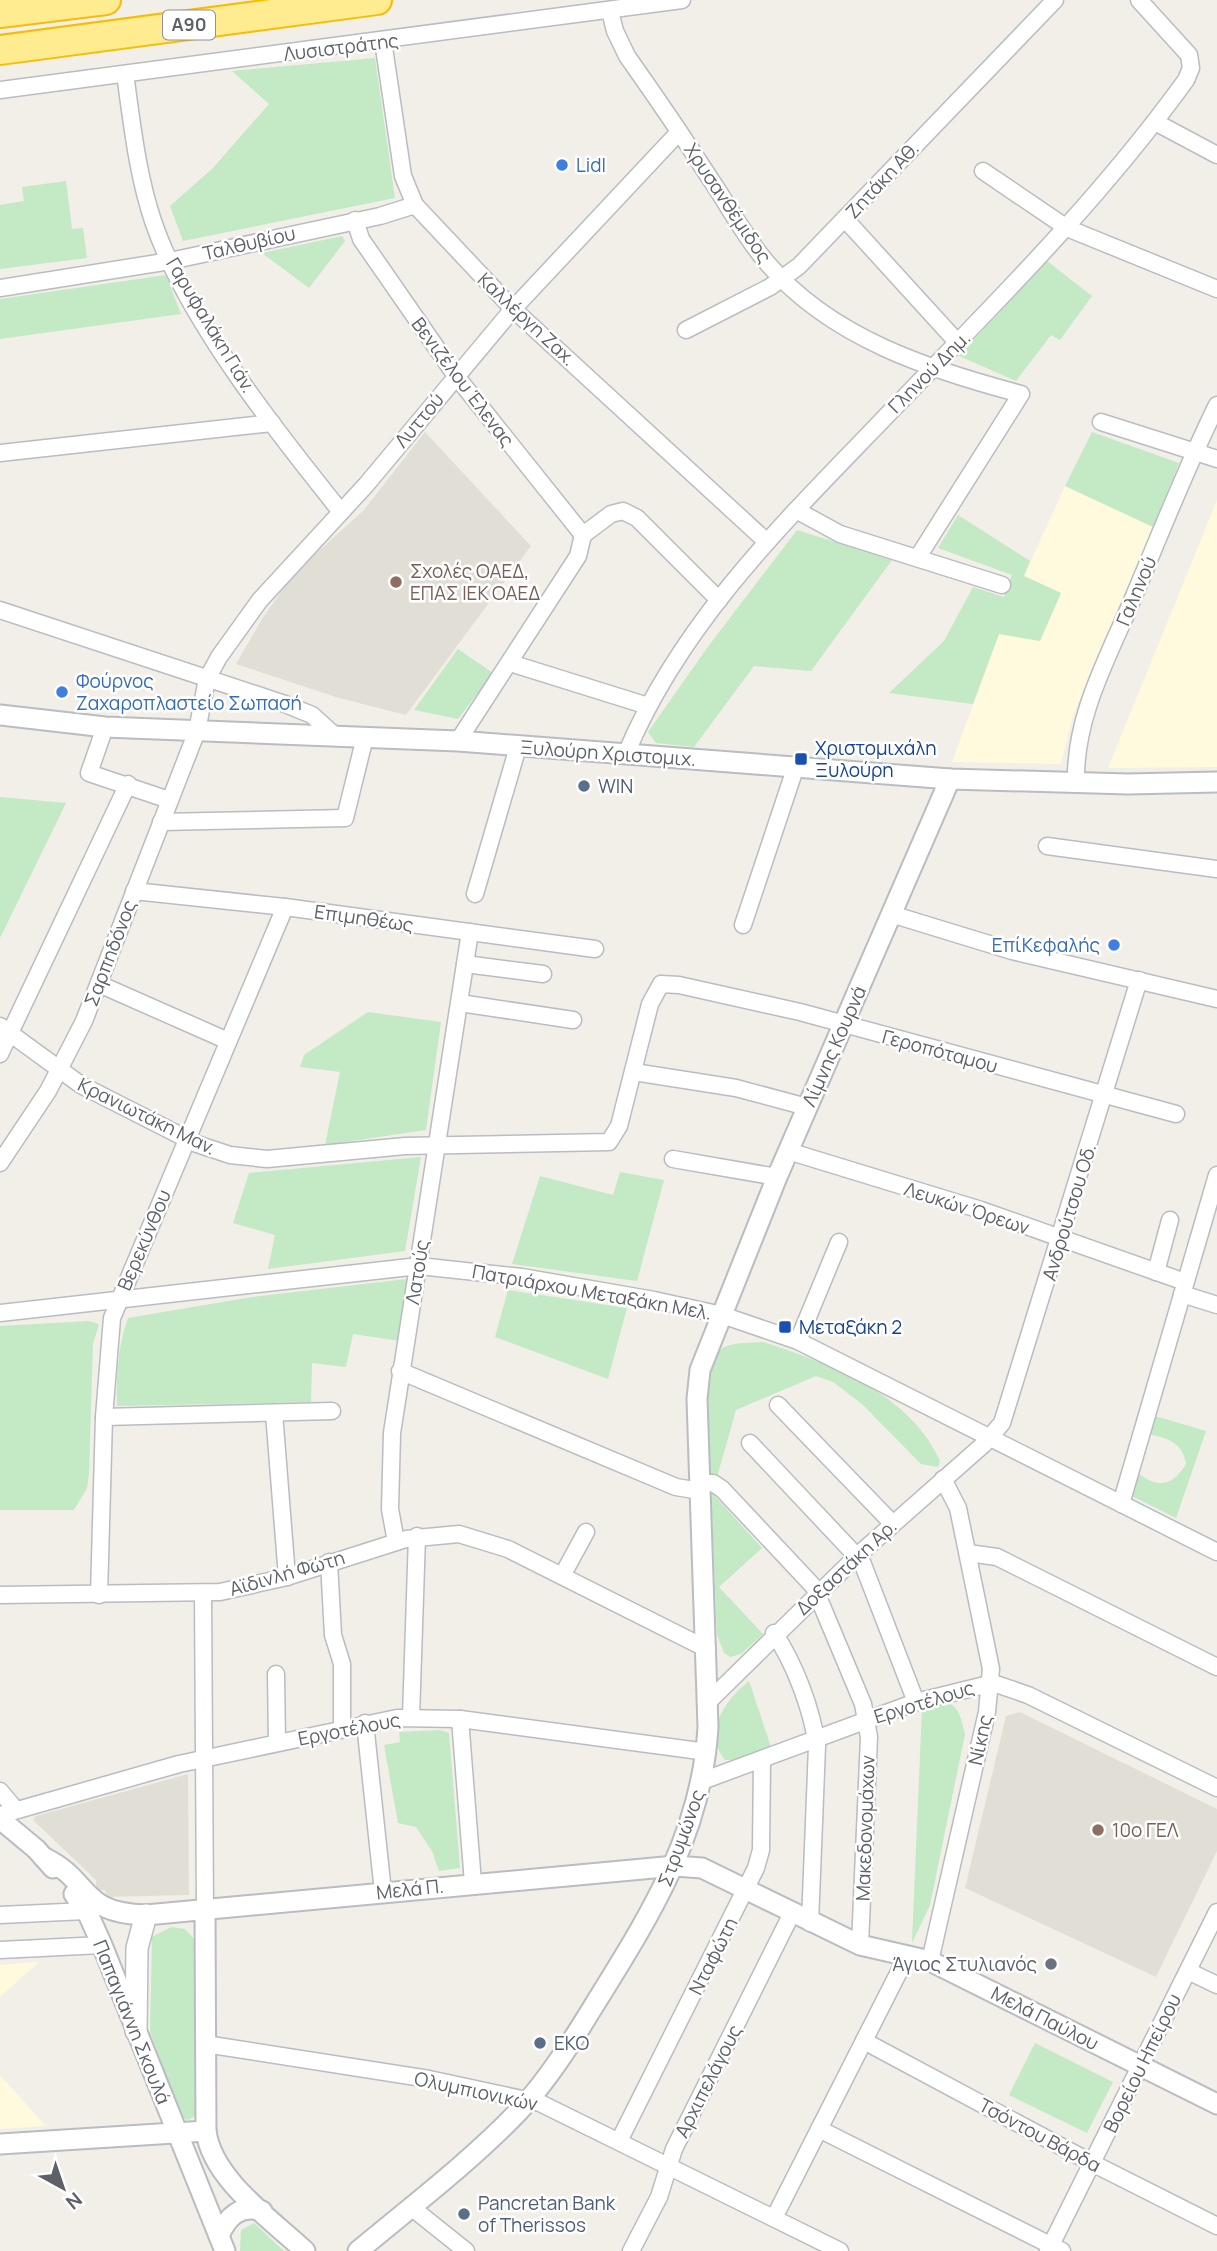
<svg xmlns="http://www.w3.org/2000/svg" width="1217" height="2251" font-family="Manrope,sans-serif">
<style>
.commercial{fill:#fffade}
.education{fill:#e1dfd5}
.green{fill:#c3e9c5}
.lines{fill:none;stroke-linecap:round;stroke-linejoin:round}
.minor-casing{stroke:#b9bcc1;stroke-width:19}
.tertiary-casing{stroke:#b9bcc1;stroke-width:23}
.secondary-casing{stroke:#babdc3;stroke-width:24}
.motorway-casing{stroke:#f8bc00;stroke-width:32}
.minor{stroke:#fff;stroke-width:16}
.tertiary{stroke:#fff;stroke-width:19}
.secondary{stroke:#fff;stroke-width:21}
.motorway{stroke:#ffeb90;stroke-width:28}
.shop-dot{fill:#3f7fe0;stroke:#fff;stroke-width:2.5}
.education-dot{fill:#8d6e63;stroke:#fff;stroke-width:2.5}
.transit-dot{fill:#1a4fb4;stroke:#fff;stroke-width:2.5}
.service-dot{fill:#5c6f8a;stroke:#fff;stroke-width:2.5}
.worship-dot{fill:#6b7280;stroke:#fff;stroke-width:2.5}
.labels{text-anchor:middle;stroke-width:5;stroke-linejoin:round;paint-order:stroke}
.shield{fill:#fff;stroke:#8e9195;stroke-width:2}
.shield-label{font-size:18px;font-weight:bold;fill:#5e6268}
.street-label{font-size:19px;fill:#5e6268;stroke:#fff}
.shop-label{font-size:19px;fill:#366cbe;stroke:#fff;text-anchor:start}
.education-label{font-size:19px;fill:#785e54;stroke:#fff;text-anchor:start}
.transit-label{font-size:19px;fill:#164399;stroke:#fff;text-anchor:start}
.service-label{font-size:19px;fill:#4e5e75;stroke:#fff;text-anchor:start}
.worship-label{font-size:19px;fill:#5b616d;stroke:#fff;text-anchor:end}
</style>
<rect width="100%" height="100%" fill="#f1efe7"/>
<g class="commercial">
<polygon points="1065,486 1153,527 1073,716 1061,764 952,762 999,634 1061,593 1024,576"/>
<polygon points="1217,500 1217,767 1108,768"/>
<polygon points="39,1962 0,1997 0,1965"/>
<polygon points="0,2075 46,2126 0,2129"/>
</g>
<g class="education">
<polygon points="425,432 531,546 406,715 339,698 236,664 262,619 294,573 363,511"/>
<polygon points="1020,1712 1217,1809 1217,1851 1156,1977 965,1888 1006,1716"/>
<polygon points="188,1774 189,1895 106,1897 105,1890 96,1890 96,1880 33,1820 36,1816"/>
</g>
<g class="green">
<polygon points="375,58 395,198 183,241 170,206 213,168 269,104 232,71"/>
<polygon points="66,181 72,229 83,228 87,258 0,269 0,205 24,201 22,187"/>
<polygon points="342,236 345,241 309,288 262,253"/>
<polygon points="1047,261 1092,296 1060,340 1051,335 1016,381 959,356"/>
<polygon points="166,275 181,314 0,339 0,299"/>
<polygon points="1092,432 1179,463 1153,527 1065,486"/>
<polygon points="958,515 1030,561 1024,576 1061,593 1040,641 999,634 973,704 889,693 944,641 973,587 1004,597 1012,575 938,548"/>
<polygon points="797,530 892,560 811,671 754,666 694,747 656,743 648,732 707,648"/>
<polygon points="458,649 493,673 458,719 414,710"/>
<polygon points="0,797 66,803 0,938"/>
<polygon points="368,1012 441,1022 426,1130 325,1145 340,1072 300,1067 304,1055"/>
<polygon points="421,1157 405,1251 268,1269 275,1235 233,1223 249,1173"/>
<polygon points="620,1172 664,1180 637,1281 512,1264 540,1176 613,1195"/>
<path d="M407 1279 400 1341 353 1334 346 1367 312 1363 311 1402 117 1406C116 1376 118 1346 128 1318L252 1297Z"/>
<polygon points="508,1290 627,1308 608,1379 495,1337"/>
<polygon points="89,1321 99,1324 93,1344 89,1473 87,1488 74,1510 0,1510 0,1326"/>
<path d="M763 1342C828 1363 910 1393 940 1461L938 1467 921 1464 862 1404 833 1382 816 1376 736 1410 717 1477 709 1476 706 1373C718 1340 732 1344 763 1342Z"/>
<path d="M1155 1416 1206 1431 1176 1518 1132 1496 1138 1473C1158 1489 1173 1486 1186 1464 1183 1443 1168 1438 1148 1434Z"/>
<polygon points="711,1492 762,1548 719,1587 763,1634 741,1654 730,1657 724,1653 717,1635"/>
<path d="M749 1681 772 1750 737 1760H725C702 1732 726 1699 749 1681Z"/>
<path d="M945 1701C960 1707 961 1719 965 1734L930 1905 912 1943 922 1707Z"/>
<polygon points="440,1730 449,1733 460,1868 439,1871 432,1851 416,1827 398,1823 384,1745 400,1742 399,1732"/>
<polygon points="171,1927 185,1929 196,1941 197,2115 188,2120 182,2118 150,2032 152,1937"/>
<polygon points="1035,2043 1113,2082 1087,2133 1009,2095"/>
<polygon points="254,2223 284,2251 240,2251 241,2230"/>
</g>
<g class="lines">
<defs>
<g id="minor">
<path d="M610 11 615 31 627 56C656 97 684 138 711 180 730 208 746 239 768 264 831 338 930 370 1021 394L918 557"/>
<polyline points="383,41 403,176 415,205 513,309 767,542"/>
<path d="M125 74C132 123 137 173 153 221 186 318 276 431 341 512"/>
<polyline points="0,90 682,0"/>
<polyline points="1155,122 1217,155"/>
<polyline points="983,171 1067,228 1217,289"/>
<polyline points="845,219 958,343"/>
<polyline points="355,220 361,239 456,376 583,535"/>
<polyline points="0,288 170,261 380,216 415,205"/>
<polyline points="686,330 770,287 799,266 1055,0"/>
<polyline points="1101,422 1217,459"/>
<polyline points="0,453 272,423"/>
<polyline points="796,510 840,534 1002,585"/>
<polyline points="0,610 285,704 312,715 333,734"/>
<polyline points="510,663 648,706"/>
<polyline points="105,727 89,773 169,800"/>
<polyline points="458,741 578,556 583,535 611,514 623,511 637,518 719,600"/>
<path d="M626 754C678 629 776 530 868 435 978 320 1092 210 1186 80L1191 68 1189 55 1139 0"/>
<path d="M1076 783C1074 716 1109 656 1134 596 1161 532 1186 468 1217 405"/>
<polyline points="161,822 345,818 365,737"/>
<polyline points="1047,846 1217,869"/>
<polyline points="134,891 285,907 595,949"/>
<polyline points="475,894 518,747"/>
<polyline points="891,914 1012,951 1217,999"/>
<polyline points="743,925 795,769"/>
<polyline points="465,964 543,974"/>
<polyline points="99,984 228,1041"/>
<polyline points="460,1003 573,1020"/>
<polyline points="0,1026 81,1085 197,1144 230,1155 267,1159 405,1146 609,1142 619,1126 650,1004 661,984 679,985 800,1012 1176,1114"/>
<polyline points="0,1054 128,784"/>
<polyline points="634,1072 736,1088 807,1107"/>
<polyline points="788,1151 981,1210 1185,1282"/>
<polyline points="673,1159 777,1177"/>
<polyline points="0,1163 48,1091 84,1021 197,731 207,679 219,657 260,600 366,485 513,309 679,132"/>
<polyline points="1156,1272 1170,1220"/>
<polyline points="1182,1294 1217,1305"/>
<polyline points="0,1313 419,1266 522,1277 654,1300 722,1315 798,1341 1217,1552"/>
<polyline points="798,1341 839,1242"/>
<polyline points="400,1371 676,1487 700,1491"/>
<polyline points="778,1405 893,1524"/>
<polyline points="274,1413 287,1577"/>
<polyline points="104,1417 332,1411"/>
<polyline points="750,1443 862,1562 916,1702"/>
<polyline points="699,1483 713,1483 722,1489 814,1587 863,1704 869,1737 860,1945"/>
<polyline points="1121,1504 1217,1175"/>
<polyline points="396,1542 390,1509 392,1433 470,932"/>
<polyline points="968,1553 997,1557 1217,1667"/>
<polyline points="329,1562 333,1635 342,1664 342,1727"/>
<polyline points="562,1576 586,1532"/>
<polyline points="203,1593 205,1910"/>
<polyline points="0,1595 220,1592 287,1577 406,1539 459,1534 508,1549 707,1649"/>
<polyline points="99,1595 104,1417 112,1318 285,907"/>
<path d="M774 1633C795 1664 812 1710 817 1746L810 1923"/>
<polyline points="276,1674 277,1743"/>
<polyline points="709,1701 857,1556 984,1444 1002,1423 1139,980"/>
<polyline points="411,1717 417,1536"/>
<polyline points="460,1719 473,1883"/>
<polyline points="365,1723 383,1892"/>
<polyline points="702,1781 916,1702 993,1683 1028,1695 1217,1788"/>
<polyline points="0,1791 16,1810"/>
<polyline points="0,1815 179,1764 397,1718 460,1719 707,1752"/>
<polyline points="0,1915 86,1911"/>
<polyline points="0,1950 102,1945"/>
<polyline points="930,1961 987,1712 991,1669 958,1508 943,1479"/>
<polyline points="1188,1971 1217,1985"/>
<polyline points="864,2041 1092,2163 1217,2226"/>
<polyline points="205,2044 429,2079 540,2103 840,2251"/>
<polyline points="819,2129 1062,2251"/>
<polyline points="619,2141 756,1868 761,1850 762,1760"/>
<polyline points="411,2207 466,2251"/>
<polyline points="774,2218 907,1956"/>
<polyline points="631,2251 659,2197 674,2149 792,1913"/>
<polyline points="1048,2251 1217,1912"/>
</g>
<g id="tertiary">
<polyline points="0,715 105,727 458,741 950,779 1128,784 1217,782"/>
<polyline points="0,1819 36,1849 53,1868"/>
<path d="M45 1858C92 1881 78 1913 146 1915L675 1866 702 1868 860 1945 930 1961 1217 2104"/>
<polyline points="74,1894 89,1916 102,1945 225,2251"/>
<path d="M205 1910 206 2131C212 2179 271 2219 305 2251"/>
<polyline points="0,2144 206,2131"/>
<path d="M219 2236C227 2217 240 2204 262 2211"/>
<path d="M358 2251C412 2206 470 2162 518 2112 550 2078 574 2038 598 1999 652 1912 702 1832 708 1727L697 1399 700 1370 777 1177 950 779"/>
</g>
<polyline id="secondary" points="136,2031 137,1948 146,1915"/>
<g id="motorway">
<polyline points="0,13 106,0"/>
<polyline points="0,50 377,0"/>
</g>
</defs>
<use href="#minor" class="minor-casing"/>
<use href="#tertiary" class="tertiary-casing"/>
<use href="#secondary" class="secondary-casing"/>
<use href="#motorway" class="motorway-casing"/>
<use href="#minor" class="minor"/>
<use href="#tertiary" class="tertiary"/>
<use href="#secondary" class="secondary"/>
<use href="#motorway" class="motorway"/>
</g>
<g class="shop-dot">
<circle cx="562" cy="165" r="7"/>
<circle cx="62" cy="692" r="7"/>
<circle cx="1114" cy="945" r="7"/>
</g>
<g class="education-dot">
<circle cx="396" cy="582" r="7"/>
<circle cx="1098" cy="1830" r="7"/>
</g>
<g class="transit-dot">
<rect x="794" y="752" width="14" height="14" rx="3.5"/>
<rect x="778" y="1320" width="14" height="14" rx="3.5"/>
</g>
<g class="service-dot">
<circle cx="584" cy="786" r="7"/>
<circle cx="540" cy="2043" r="7"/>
<circle cx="464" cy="2214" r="7"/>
</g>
<circle class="worship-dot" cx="1051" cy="1964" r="7"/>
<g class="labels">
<rect class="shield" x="163" y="10.5" width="52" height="29" rx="5"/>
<g class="shield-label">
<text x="189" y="31">Α90</text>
</g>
<g class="street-label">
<text transform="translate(341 47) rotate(-7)" y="7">Λυσιστράτης</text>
<text transform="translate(882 180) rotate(-47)" y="7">Ζητάκη Αθ.</text>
<text transform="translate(728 203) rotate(56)" y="7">Χρυσανθέμιδος</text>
<text transform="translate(249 243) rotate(-13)" y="7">Ταλθυβίου</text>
<text transform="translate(527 319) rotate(43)" y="7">Καλλέργη Ζαχ.</text>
<text transform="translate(211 325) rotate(59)" y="7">Γαρυφαλάκη Γιάν.</text>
<text transform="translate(929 372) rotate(-45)" y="7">Γληνού Δημ.</text>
<text transform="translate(463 382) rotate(53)" y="7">Βενιζέλου Έλενας</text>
<text transform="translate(419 420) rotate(-50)" y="7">Λυττού</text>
<text transform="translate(1136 591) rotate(-67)" y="7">Γαληνού</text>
<text transform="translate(608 753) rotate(4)" y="7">Ξυλούρη Χριστομιχ.</text>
<text transform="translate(364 918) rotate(8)" y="7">Επιμηθέως</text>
<text transform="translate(110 953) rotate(-69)" y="7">Σαρπηδόνος</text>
<text transform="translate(834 1046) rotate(-66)" y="7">Λίμνης Κουρνά</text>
<text transform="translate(940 1051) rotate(15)" y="7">Γεροπόταμου</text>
<text transform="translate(147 1116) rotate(26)" y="7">Κρανιωτάκη Μαν.</text>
<text transform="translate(967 1208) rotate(18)" y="7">Λευκών Όρεων</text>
<text transform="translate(1069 1212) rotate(-73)" y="7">Ανδρούτσου Οδ.</text>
<text transform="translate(144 1240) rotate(-67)" y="7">Βερεκύνθου</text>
<text transform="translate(417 1272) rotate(-81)" y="7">Λατούς</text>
<text transform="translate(592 1292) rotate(10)" y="7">Πατριάρχου Μεταξάκη Μελ.</text>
<text transform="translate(846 1567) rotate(-43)" y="7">Δοξαστάκη Αρ.</text>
<text transform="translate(287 1573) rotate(-16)" y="7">Αϊδινλή Φώτη</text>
<text transform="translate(924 1702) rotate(-17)" y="7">Εργοτέλους</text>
<text transform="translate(349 1729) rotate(-11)" y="7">Εργοτέλους</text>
<text transform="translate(980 1740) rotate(-78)" y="7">Νίκης</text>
<text transform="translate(865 1828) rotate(-88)" y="7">Μακεδονομάχων</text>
<text transform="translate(681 1838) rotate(-70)" y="7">Στρυμώνος</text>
<text transform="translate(410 1889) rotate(-6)" y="7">Μελά Π.</text>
<text transform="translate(713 1956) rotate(-63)" y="7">Νταφώτη</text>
<text transform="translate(1045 2018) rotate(27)" y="7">Μελά Παύλου</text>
<text transform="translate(132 2022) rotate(68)" y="7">Παπαγιάννη Σκουλά</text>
<text transform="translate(1142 2063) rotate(-64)" y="7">Βορείου Ηπείρου</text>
<text transform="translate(708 2081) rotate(-63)" y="7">Αρχιπελάγους</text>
<text transform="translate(476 2091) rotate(12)" y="7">Ολυμπιονικών</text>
<text transform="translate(1040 2135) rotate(28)" y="7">Τσόντου Βάρδα</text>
</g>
<g class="shop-label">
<text x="576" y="172">Lidl</text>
<text x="76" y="688">Φούρνος<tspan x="76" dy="22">Ζαχαροπλαστείο Σωπασή</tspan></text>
<text x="1100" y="952" text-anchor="end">ΕπίΚεφαλής</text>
</g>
<g class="education-label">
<text x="410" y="578">Σχολές ΟΑΕΔ,<tspan x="410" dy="22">ΕΠΑΣ ΙΕΚ ΟΑΕΔ</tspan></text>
<text x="1112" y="1837">10ο ΓΕΛ</text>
</g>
<g class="transit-label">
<text x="815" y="755">Χριστομιχάλη<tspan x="815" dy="22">Ξυλούρη</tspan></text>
<text x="799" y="1334">Μεταξάκη 2</text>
</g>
<g class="service-label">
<text x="598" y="793">WIN</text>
<text x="554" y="2050">EKO</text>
<text x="478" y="2210">Pancretan Bank<tspan x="478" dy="22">of Therissos</tspan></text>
</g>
<g class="worship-label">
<text x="1037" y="1971">Άγιος Στυλιανός</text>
</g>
</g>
<g transform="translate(63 2188) rotate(140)" stroke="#ffffff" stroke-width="5" paint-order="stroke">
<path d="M0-5L12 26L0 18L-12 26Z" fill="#5e6268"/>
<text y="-10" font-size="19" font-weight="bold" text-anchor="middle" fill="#5e6268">N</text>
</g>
</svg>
